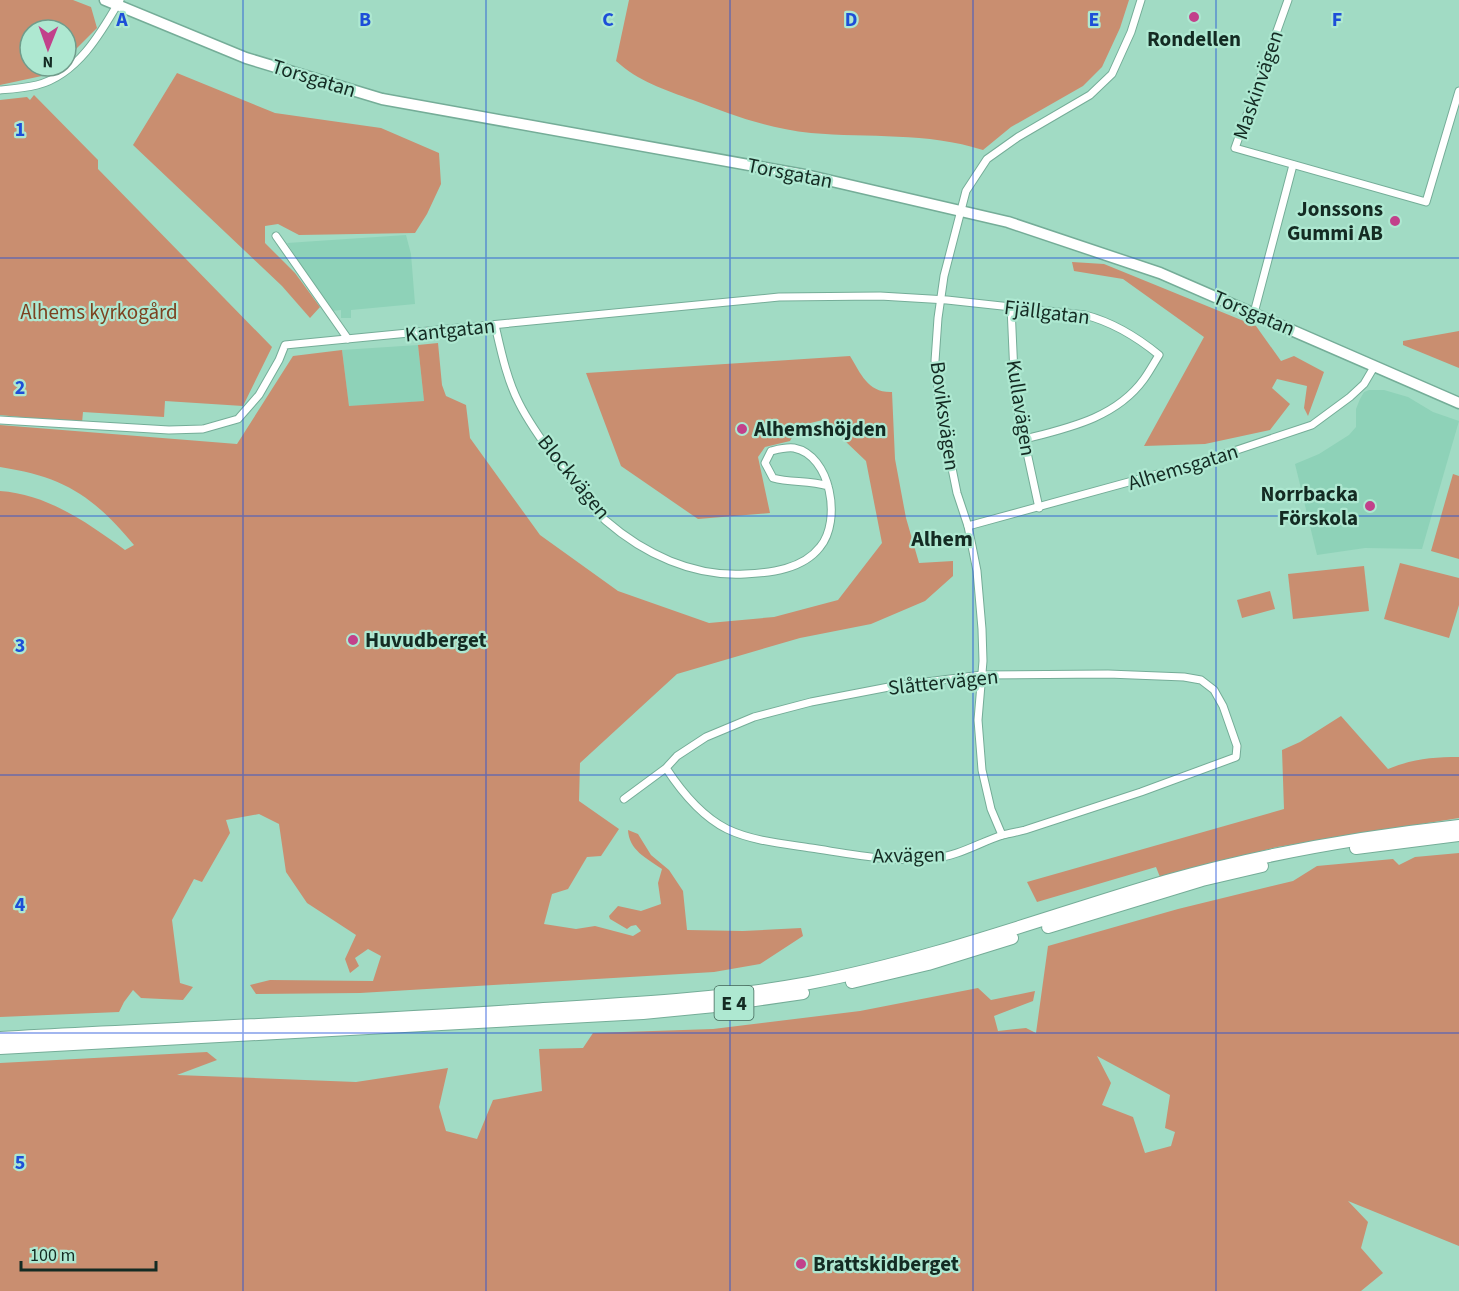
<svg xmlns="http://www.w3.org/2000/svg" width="1459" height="1291" font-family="'Source Sans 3',sans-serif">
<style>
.built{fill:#8ed2b8}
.green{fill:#c98e70;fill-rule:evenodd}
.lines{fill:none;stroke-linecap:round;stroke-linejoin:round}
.minor-casing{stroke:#75ad98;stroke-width:9}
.secondary-casing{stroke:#75ad98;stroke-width:13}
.trunk-casing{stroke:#75ad98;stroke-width:14}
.minor{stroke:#fff;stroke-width:7}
.secondary{stroke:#fff;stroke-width:10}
.trunk{stroke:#fff;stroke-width:12}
.grid{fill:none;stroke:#1d4ed8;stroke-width:1.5;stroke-opacity:0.55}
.poi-dot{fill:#c2418b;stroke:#aee8d1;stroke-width:2}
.labels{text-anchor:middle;stroke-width:4.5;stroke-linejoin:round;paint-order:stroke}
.shield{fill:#aee8d1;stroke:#426457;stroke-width:1.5}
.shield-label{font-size:20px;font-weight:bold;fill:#142b23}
.poi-label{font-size:21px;font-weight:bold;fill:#142b23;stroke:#aee8d1;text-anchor:start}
.street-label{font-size:21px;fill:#142b23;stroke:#aee8d1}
.park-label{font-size:21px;fill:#7c4220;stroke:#aee8d1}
.neighbourhood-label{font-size:22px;font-weight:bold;fill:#142b23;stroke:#aee8d1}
.grid-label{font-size:20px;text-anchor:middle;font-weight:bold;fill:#1d4ed8;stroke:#aee8d1;stroke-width:4.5;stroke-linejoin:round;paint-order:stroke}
</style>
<rect width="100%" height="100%" fill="#a1dbc4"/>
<g class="built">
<polygon points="406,235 411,254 415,304 351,310 351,318 341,318 341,310 331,311 287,243"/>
<polygon points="418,345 424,401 349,407 342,350"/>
<polygon points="1369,390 1384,390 1408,397 1433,412 1459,421 1422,549 1365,548 1317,555 1295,464 1319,454 1349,435 1356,427 1356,409 1360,399 1364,392"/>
</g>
<g class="green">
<polygon points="0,0 73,0 91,7 97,28 66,59 66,30 30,30 30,66 59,66 51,74 0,85"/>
<path d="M629 0H1129L1120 28 1102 67 1083 86 1011 127 983 150C927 132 869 138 811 133 769 129 732 115 693 100 665 90 638 81 616 61Z"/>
<polygon points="177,73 275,113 381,128 439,153 441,184 427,214 415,233 299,235 278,224 265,226 265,243 295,273 320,307 310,318 282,286 133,145"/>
<polygon points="34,95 98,160 98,169 272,347 243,406 165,401 164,417 83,412 82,423 0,415 0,100 27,97 30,100"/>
<polygon points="1072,262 1104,264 1256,326 1281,361 1294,356 1324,372 1308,416 1304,408 1307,386 1277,379 1272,388 1290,404 1270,430 1205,444 1144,446 1204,337 1123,279 1074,271"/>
<polygon points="1459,331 1459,368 1403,345 1403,341"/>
<path d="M438 343 442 385 446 396 466 405 470 438 540 535 618 591 709 623 774 617 838 600 882 543 866 461 823 420 798 426 790 441 765 447 758 457 770 513 698 519 621 466 586 373 850 356C861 374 868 393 892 392L895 459 906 518 919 563 953 561V576L925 601 871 624 800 638 677 674 580 763 579 801 619 829 601 856 587 857 568 889 552 894 544 924 576 929 595 926 633 936 641 931 636 925 631 926 627 929 610 919 609 916 618 906 641 911 661 904 658 883 662 869C646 858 629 850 628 830L638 834 651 855 669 870 683 891 687 930 743 931 801 928 803 936 760 964 714 972 360 993 256 994 250 985 270 980 373 981 381 956 368 949 355 958 359 966 350 973 345 959 356 935 307 903 286 872 279 824 259 814 226 820 230 833 202 882 194 879 172 920 180 983 193 987 183 1000 141 998 133 990 124 1002 119 1012 0 1017V491C47 494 88 523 125 550L134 545C92 495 64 477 0 467V425L237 444 293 356 342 350 349 406 424 401 418 345Z"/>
<polygon points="1453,474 1459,476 1459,559 1431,551"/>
<polygon points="1400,563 1459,578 1459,605 1449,638 1384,619"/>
<polygon points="1364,566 1369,611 1293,619 1288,574"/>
<polygon points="1270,591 1275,609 1242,618 1237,600"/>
<path d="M1341 716 1388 769C1412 759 1433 757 1459 757V818L1277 847 1160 877 1156 867 1037 902 1027 882 1284 809 1282 750 1300 742Z"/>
<path d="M1459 853V1246L1348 1201 1368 1222 1361 1248 1383 1273 1361 1291H0V1063L207 1052 217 1060 177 1075 356 1082 448 1068 439 1107 446 1131 477 1139 493 1100 542 1091 539 1049 583 1048 593 1033 713 1029 860 1011 978 988 991 1000 1035 991 1033 1001 994 1016 998 1031 1026 1028 1036 1033 1048 946 1178 909 1293 881 1317 866 1393 859 1399 865 1415 857ZM1097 1056 1170 1095 1165 1128 1175 1132 1171 1146 1145 1153 1133 1117 1102 1105 1111 1083Z"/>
</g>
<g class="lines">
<defs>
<g id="minor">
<polyline points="1288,0 1235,148 1426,202 1459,91"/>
<path d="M0 90C12 89 25 88 37 85 77 75 101 33 120 0"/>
<polyline points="276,236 348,339"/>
<polyline points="1011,307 1015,397 1039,508"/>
<polyline points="1254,313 1293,165"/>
<path d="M495 325C501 351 507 380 519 403 530 425 545 445 559 464 573 482 588 504 605 520 644 554 693 577 745 574 771 573 803 569 820 547 842 521 831 455 794 448 786 447 779 449 771 451L765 463 773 478C791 483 809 480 828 486"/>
<path d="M0 420 169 430 203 429 238 419 259 395 279 360 285 345 779 297 880 296 947 300 1085 315C1112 322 1137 337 1159 355 1154 363 1149 372 1144 379 1116 418 1068 428 1025 439"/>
<polyline points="968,526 1198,463 1312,425 1350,397 1364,384 1374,367"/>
<path d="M624 799 666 768 677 756 706 737 754 717 811 702 894 686 982 675 1108 674 1184 677 1201 680 1214 690 1223 706 1237 746 1236 757 1141 792 1025 830C1018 832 1010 833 1003 835 980 842 959 856 934 858 893 863 851 854 811 848 784 844 752 841 727 829 701 816 681 791 666 768"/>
<polyline points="1002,835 991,809 982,770 978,720 983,661 982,629 977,571 968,526 957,493 941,414 935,361 938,318 944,276 966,191 987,159 1018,137 1090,95 1112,74 1131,32 1141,0"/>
</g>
<polyline id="secondary" points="105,0 246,58 382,99 810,176 1008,222 1160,273 1459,403"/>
<g id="trunk">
<polyline points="1356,848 1459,835"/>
<polyline points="1048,927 1202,880 1262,866"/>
<polyline points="852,982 928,964 1012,938"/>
<path d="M0 1038C176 1028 352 1022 528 1010 622 1004 716 1000 809 983 931 960 1048 916 1167 881 1262 854 1360 837 1459 826"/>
<polyline points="0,1048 643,1013 715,1006 803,993"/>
</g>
</defs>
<use href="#minor" class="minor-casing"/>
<use href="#secondary" class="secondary-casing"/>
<use href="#trunk" class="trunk-casing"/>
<use href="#minor" class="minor"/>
<use href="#secondary" class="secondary"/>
<use href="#trunk" class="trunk"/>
</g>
<path class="grid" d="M243 0V1291M486 0V1291M730 0V1291M973 0V1291M1216 0V1291M0 258H1459M0 516H1459M0 775H1459M0 1033H1459"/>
<g class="poi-dot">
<circle cx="1194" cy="17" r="6"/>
<circle cx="1395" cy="221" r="6"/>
<circle cx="742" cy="429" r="6"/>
<circle cx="1370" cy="506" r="6"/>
<circle cx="353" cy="640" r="6"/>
<circle cx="801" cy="1264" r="6"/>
</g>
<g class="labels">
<rect class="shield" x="714.5" y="986" width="39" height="34" rx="4.5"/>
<g class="shield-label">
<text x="734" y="1010">E 4</text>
</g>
<g class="poi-label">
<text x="1194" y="46" text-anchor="middle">Rondellen</text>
<text x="1383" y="216" text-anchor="end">Jonssons<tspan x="1383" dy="24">Gummi AB</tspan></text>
<text x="754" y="436">Alhemshöjden</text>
<text x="1358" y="501" text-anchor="end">Norrbacka<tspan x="1358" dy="24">Förskola</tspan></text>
<text x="365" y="647">Huvudberget</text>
<text x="813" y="1271">Brattskidberget</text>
</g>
<g class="street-label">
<text transform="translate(314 78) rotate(17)" y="7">Torsgatan</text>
<text transform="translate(1258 85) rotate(-71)" y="7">Maskinvägen</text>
<text transform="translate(790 173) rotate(11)" y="7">Torsgatan</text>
<text transform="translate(1047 312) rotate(7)" y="7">Fjällgatan</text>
<text transform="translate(1254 313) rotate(23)" y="7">Torsgatan</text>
<text transform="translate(450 330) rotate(-6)" y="7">Kantgatan</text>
<text transform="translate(1021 408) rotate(81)" y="7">Kullavägen</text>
<text transform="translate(945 416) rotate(82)" y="7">Boviksvägen</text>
<text transform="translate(1183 467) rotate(-17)" y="7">Alhemsgatan</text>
<text transform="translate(574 477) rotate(51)" y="7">Blockvägen</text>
<text transform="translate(943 682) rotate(-6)" y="7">Slåttervägen</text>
<text transform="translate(909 855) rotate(-1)" y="7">Axvägen</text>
</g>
<g class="park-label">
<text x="99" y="319">Alhems kyrkogård</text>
</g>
<g class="neighbourhood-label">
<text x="942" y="546">Alhem</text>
</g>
</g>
<g class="grid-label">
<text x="122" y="26">A</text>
<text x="365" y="26">B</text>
<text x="608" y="26">C</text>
<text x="851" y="26">D</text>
<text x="1094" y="26">E</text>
<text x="1337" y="26">F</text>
<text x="20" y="136">1</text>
<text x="20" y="394">2</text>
<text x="20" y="652">3</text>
<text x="20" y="911">4</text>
<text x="20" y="1169">5</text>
</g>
<g transform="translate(48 48) rotate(181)"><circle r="28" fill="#aee8d1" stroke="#709c8b" stroke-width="1.5"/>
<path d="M0-4.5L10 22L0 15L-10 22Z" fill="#c2418b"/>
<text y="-9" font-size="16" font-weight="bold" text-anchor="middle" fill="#142b23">N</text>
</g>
<path d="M21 1261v9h135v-9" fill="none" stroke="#142b23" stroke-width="3"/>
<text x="30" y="1261" font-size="18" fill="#142b23" stroke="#aee8d1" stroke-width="4.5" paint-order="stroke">100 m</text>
</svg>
